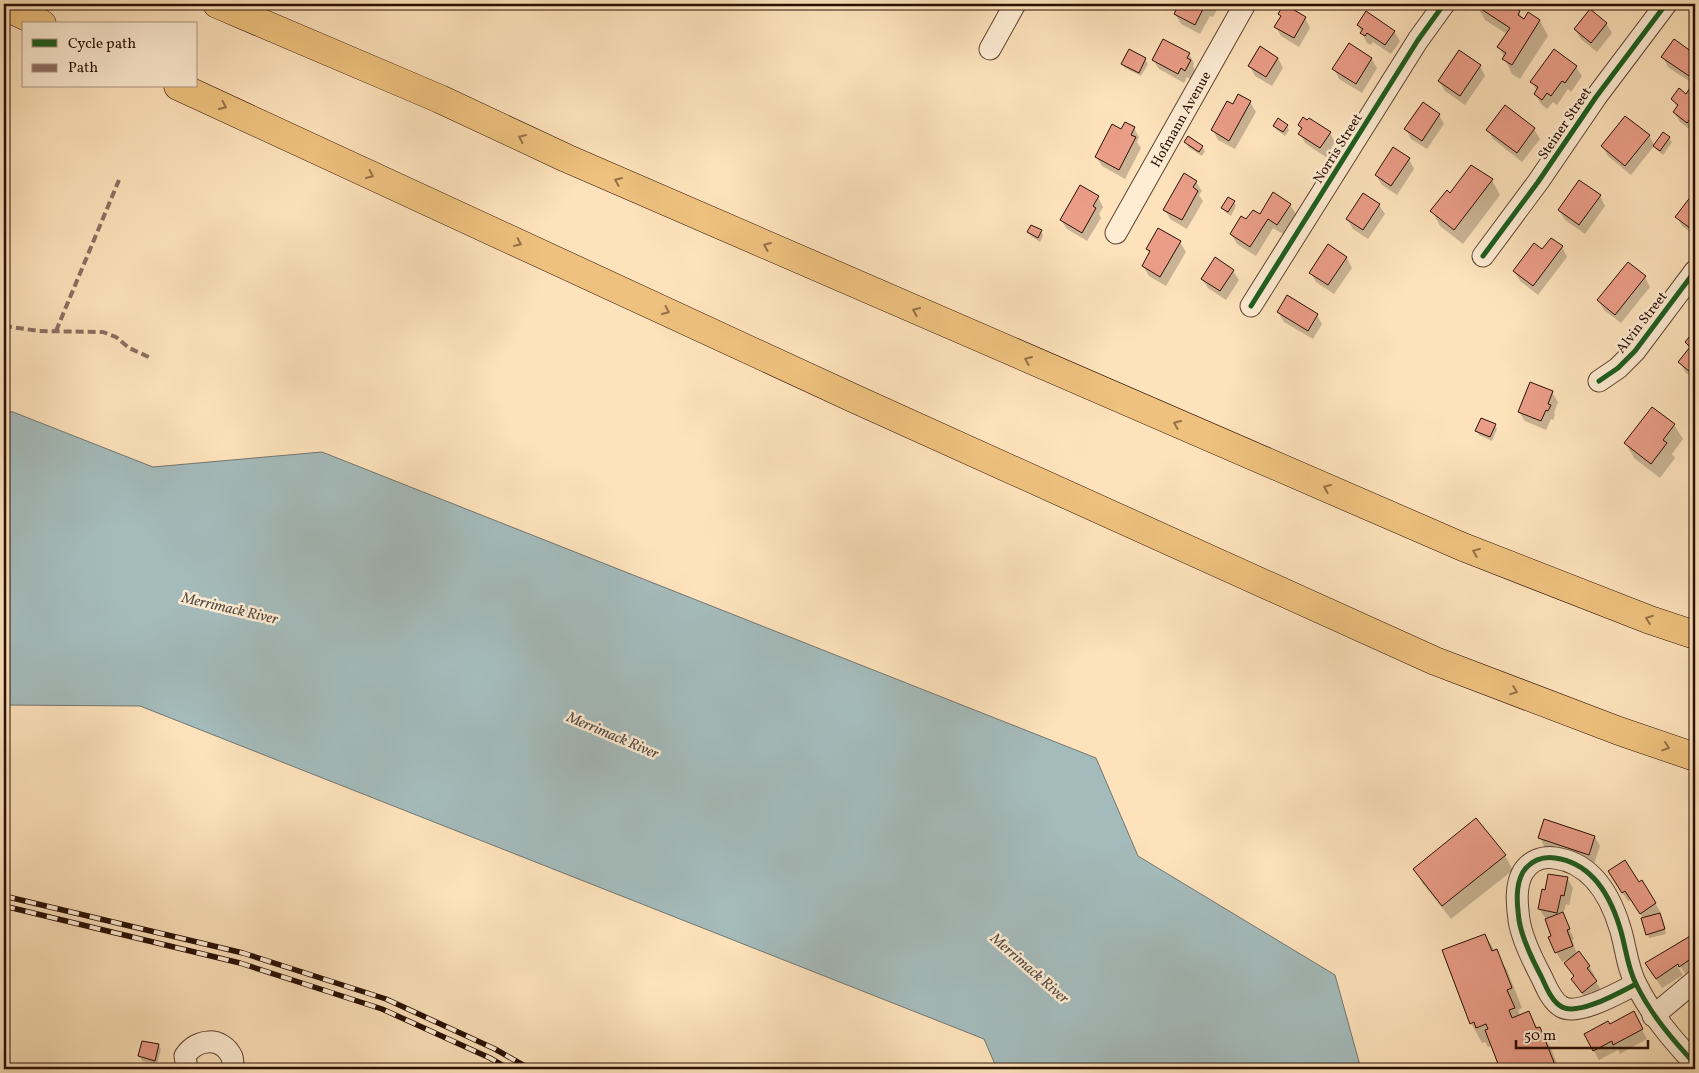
<svg xmlns="http://www.w3.org/2000/svg" width="1699" height="1073" font-family="Vollkorn,serif">
<style>
.water{fill:#a4bbbb;stroke:#737672}
.shadow{fill:#0003}
.building{fill:#ea9d87;stroke:#2a0f05}
.lines{fill:none;stroke-linecap:round;stroke-linejoin:round}
.minor-casing{stroke:#5f4432;stroke-width:23}
.highway-casing{stroke:#2a0f05;stroke-width:29}
.minor{stroke:#feecd3;stroke-width:21}
.highway{stroke:#eec17e;stroke-width:28}
.rail-casing{stroke:#2a0f05;stroke-width:5.5}
.rail{stroke:#feecd3;stroke-width:4;stroke-dasharray:11;stroke-linecap:butt}
.quiet{stroke:#8d6e63;stroke-width:4;stroke-dasharray:8 4;stroke-linecap:butt}
.cycleway-casing{stroke:#feecd3;stroke-width:8}
.cycleway{stroke:#1b5e20;stroke-width:5}
.oneway{stroke:#967148}
.labels{text-anchor:middle;stroke-width:5;stroke-linejoin:round;paint-order:stroke}
.street-label{font-size:14px;fill:#2a0f05;stroke:#feecd3}
.water-label{font-size:15px;font-style:italic;fill:#554b45;stroke:#feecd3}
</style>
<rect width="100%" height="100%" fill="#fde2bb"/>
<filter id="stains"><feTurbulence type="fractalNoise" baseFrequency=".004" numOctaves="4"/><feColorMatrix values="0 0 0 0 .2 0 0 0 0 .09 0 0 0 0 .02 0 0 0 .5 -.17"/></filter>
<radialGradient id="worn" r=".72"><stop offset=".6" stop-color="#630" stop-opacity="0"/><stop offset="1" stop-color="#630" stop-opacity=".3"/></radialGradient>
<polygon class="water" points="4,411 13,412 153,467 322,452 1096,758 1138,856 1335,975 1361,1069 997,1069 984,1039 140,706 4,705"/>
<g class="shadow">
<polygon points="1181,4 1220,4 1213,17 1210,16 1200,34 1181,24 1175,14"/>
<polygon points="1477,4 1506,4 1519,12 1524,21 1529,14 1540,21 1548,36 1520,79 1512,74 1499,47 1507,34 1485,20 1476,5"/>
<polygon points="1280,14 1305,18 1310,28 1299,47 1281,36 1276,27 1281,17"/>
<polygon points="1606,23 1612,33 1597,52 1581,39 1575,29"/>
<polygon points="1358,25 1394,31 1400,41 1391,54 1373,42 1371,45 1367,43"/>
<polygon points="1674,41 1695,56 1695,85 1668,67 1663,57"/>
<polygon points="1349,45 1372,59 1377,68 1362,93 1339,79 1334,69"/>
<polygon points="1189,54 1194,63 1193,66 1195,71 1191,80 1187,77 1184,83 1159,69 1153,60"/>
<polygon points="1278,58 1283,68 1272,86 1255,76 1250,66"/>
<polygon points="1145,59 1148,64 1141,76 1125,68 1123,64"/>
<polygon points="1480,66 1485,76 1465,105 1445,91 1439,81"/>
<polygon points="1576,67 1582,76 1571,92 1568,89 1557,105 1553,102 1547,109 1541,104 1535,94 1537,91 1532,82"/>
<polygon points="1691,89 1695,93 1695,129 1693,132 1680,122 1674,112 1678,108 1672,99 1686,95"/>
<polygon points="1250,102 1256,112 1235,149 1218,140 1213,130"/>
<polygon points="1505,107 1534,129 1540,139 1522,162 1493,139 1488,130"/>
<polygon points="1439,115 1444,124 1427,149 1411,139 1406,129"/>
<polygon points="1299,125 1330,133 1335,142 1326,157 1305,143 1300,134 1302,130"/>
<polygon points="1274,126 1287,126 1289,130 1285,136 1277,130"/>
<polygon points="1134,128 1139,137 1137,142 1141,148 1125,179 1102,166 1096,157 1122,131"/>
<polygon points="1663,133 1669,138 1672,142 1663,155 1657,150 1654,146 1631,175 1608,156 1602,146 1649,136 1655,146"/>
<polygon points="1186,142 1202,147 1205,151 1202,156 1188,147"/>
<polygon points="1409,159 1414,169 1397,195 1382,185 1376,175"/>
<polygon points="1492,180 1500,195 1463,244 1440,226 1432,211"/>
<polygon points="1196,182 1202,191 1199,195 1203,201 1187,229 1170,219 1165,210"/>
<polygon points="1695,193 1695,236 1682,226 1677,217"/>
<polygon points="1600,196 1605,206 1585,234 1565,220 1559,210"/>
<polygon points="1098,197 1103,207 1099,214 1101,218 1087,241 1067,229 1061,220"/>
<polygon points="1234,202 1236,206 1231,216 1225,212 1223,208"/>
<polygon points="1290,205 1296,214 1283,234 1273,228 1256,256 1237,244 1231,234 1247,221"/>
<polygon points="1379,205 1385,214 1368,239 1353,229 1347,219"/>
<polygon points="1041,231 1043,236 1040,242 1031,236 1029,232"/>
<polygon points="1180,242 1186,252 1166,286 1149,276 1143,266 1150,254 1148,249"/>
<polygon points="1329,246 1347,258 1352,268 1334,294 1316,282 1311,273"/>
<polygon points="1562,247 1567,257 1538,295 1520,281 1514,271 1542,251"/>
<polygon points="1233,271 1239,280 1226,300 1208,288 1202,279"/>
<polygon points="1645,277 1650,287 1621,323 1604,310 1598,300"/>
<polygon points="1278,312 1317,315 1322,324 1313,339 1284,322"/>
<polygon points="1694,333 1695,334 1695,380 1685,372 1680,362 1690,349 1686,343"/>
<polygon points="1552,392 1558,402 1554,413 1555,415 1553,420 1551,419 1546,430 1525,421 1519,412"/>
<polygon points="1495,425 1497,429 1492,441 1479,435 1477,431"/>
<polygon points="1674,425 1683,439 1672,454 1675,458 1660,478 1634,458 1626,444"/>
<polygon points="1595,837 1600,846 1594,864 1545,848 1540,838"/>
<polygon points="1505,856 1513,870 1451,919 1423,884 1415,869"/>
<polygon points="1567,878 1573,888 1569,905 1566,904 1563,915 1574,939 1572,940 1577,954 1589,966 1595,976 1593,977 1602,991 1588,1002 1578,988 1574,977 1566,963 1571,958 1562,962 1556,952 1553,936 1546,919 1539,909 1546,891"/>
<polygon points="1615,881 1639,884 1655,903 1661,913 1660,913 1666,934 1649,938 1643,918 1631,900 1628,901"/>
<polygon points="1485,935 1507,970 1522,1008 1518,1010 1520,1016 1528,1013 1551,1048 1559,1069 1501,1069 1492,1046 1488,1047 1485,1042 1482,1043 1471,1023"/>
<polygon points="1692,936 1695,941 1695,969 1686,975 1677,961 1675,962 1683,975 1662,988 1652,973"/>
<polygon points="1633,1013 1647,1039 1620,1054 1618,1050 1599,1060 1585,1035 1609,1026"/>
<polygon points="158,1045 161,1049 157,1064 142,1061 140,1056"/>
</g>
<g class="building">
<polygon points="1179,4 1210,4 1208,8 1204,7 1195,25 1174,14"/>
<polygon points="1284,4 1306,17 1294,38 1274,27 1281,16 1278,14"/>
<polygon points="1476,4 1508,4 1520,11 1518,15 1524,19 1528,12 1540,20 1512,65 1502,59 1506,53 1497,47 1510,28 1475,5"/>
<polygon points="1590,9 1607,23 1591,43 1574,29"/>
<polygon points="1366,11 1395,31 1385,45 1367,33 1365,36 1360,33 1363,29 1357,25"/>
<polygon points="1163,39 1190,53 1187,58 1191,60 1185,71 1181,68 1178,74 1152,60"/>
<polygon points="1674,39 1695,54 1695,80 1661,57"/>
<polygon points="1349,43 1372,58 1356,84 1332,69"/>
<polygon points="1260,46 1278,58 1266,77 1248,66"/>
<polygon points="1129,49 1146,58 1139,73 1121,64"/>
<polygon points="1554,49 1577,66 1565,83 1562,81 1551,96 1547,93 1542,100 1534,94 1538,87 1530,82"/>
<polygon points="1459,50 1481,65 1460,96 1438,81"/>
<polygon points="1679,88 1686,94 1690,88 1695,91 1695,113 1687,123 1673,112 1678,105 1671,99"/>
<polygon points="1238,94 1251,101 1229,141 1211,130 1227,101 1233,104"/>
<polygon points="1423,102 1440,114 1422,141 1404,129"/>
<polygon points="1505,105 1535,128 1517,153 1486,130"/>
<polygon points="1625,116 1650,135 1625,166 1601,146"/>
<polygon points="1303,117 1307,120 1309,118 1331,132 1320,148 1298,134 1302,128 1298,125"/>
<polygon points="1278,118 1288,125 1283,132 1273,126"/>
<polygon points="1125,122 1135,127 1131,135 1136,137 1119,170 1095,157 1112,124 1121,129"/>
<polygon points="1663,132 1670,137 1660,151 1653,146"/>
<polygon points="1188,136 1203,146 1199,152 1184,142"/>
<polygon points="1393,147 1410,158 1391,186 1375,175"/>
<polygon points="1471,165 1493,179 1454,230 1430,211 1447,190 1450,193"/>
<polygon points="1184,173 1197,181 1193,187 1198,191 1182,220 1163,210"/>
<polygon points="1579,180 1601,195 1579,225 1558,210"/>
<polygon points="1080,185 1099,196 1093,206 1096,208 1082,233 1060,220"/>
<polygon points="1695,191 1695,230 1694,231 1675,217"/>
<polygon points="1273,192 1291,204 1277,225 1268,219 1250,247 1230,234 1241,216 1246,219 1253,210 1260,214"/>
<polygon points="1363,193 1380,204 1363,230 1346,219"/>
<polygon points="1228,197 1235,201 1228,212 1221,208"/>
<polygon points="1031,225 1042,230 1038,238 1027,232"/>
<polygon points="1158,228 1181,241 1160,277 1142,266 1150,251 1146,249"/>
<polygon points="1551,238 1563,246 1533,286 1513,271 1534,243 1542,249"/>
<polygon points="1328,244 1347,257 1328,285 1309,273"/>
<polygon points="1215,257 1234,270 1220,291 1201,279"/>
<polygon points="1628,262 1646,276 1615,315 1597,300"/>
<polygon points="1287,295 1318,314 1308,331 1277,312"/>
<polygon points="1694,331 1695,332 1695,376 1678,362 1690,347 1685,342"/>
<polygon points="1530,382 1553,391 1548,404 1551,405 1548,411 1546,410 1541,421 1518,412"/>
<polygon points="1652,407 1675,424 1663,440 1667,443 1651,464 1624,443"/>
<polygon points="1481,418 1496,424 1490,437 1475,431"/>
<polygon points="1476,818 1506,855 1442,906 1413,869"/>
<polygon points="1544,819 1595,836 1589,855 1538,838"/>
<polygon points="1625,860 1639,882 1642,880 1656,903 1640,914 1625,891 1622,893 1608,871"/>
<polygon points="1548,874 1568,877 1564,896 1561,895 1557,913 1538,909 1542,889 1545,890"/>
<polygon points="1563,912 1570,929 1567,930 1573,946 1555,953 1548,937 1551,936 1545,919"/>
<polygon points="1660,913 1665,929 1646,935 1641,918"/>
<polygon points="1485,934 1492,951 1497,949 1512,988 1507,990 1515,1008 1509,1010 1512,1018 1529,1011 1536,1028 1540,1027 1555,1065 1552,1066 1553,1069 1500,1069 1485,1030 1488,1029 1486,1024 1476,1028 1474,1022 1470,1024 1442,950"/>
<polygon points="1692,935 1695,939 1695,956 1679,967 1678,964 1656,979 1645,963"/>
<polygon points="1579,951 1590,966 1587,968 1597,981 1582,993 1571,979 1574,976 1564,963"/>
<polygon points="1634,1011 1643,1029 1613,1045 1612,1041 1593,1051 1584,1034 1608,1021 1610,1024"/>
<polygon points="142,1041 159,1044 155,1061 138,1056"/>
</g>
<g class="lines">
<defs>
<g id="minor">
<polyline points="990,49 1015,4"/>
<path id="s1" d="M1116 233 1245 4"/>
<polyline points="1483,256 1538,182 1596,97 1666,4"/>
<polyline points="1251,306 1418,40 1444,4"/>
<polyline points="1599,381 1618,368 1635,351 1695,271"/>
<path d="M1636 984C1620 992 1579 1016 1562 1007 1551 1001 1546 986 1541 976 1532 959 1522 939 1519 920 1517 904 1515 886 1523 872 1530 861 1542 856 1555 858 1592 863 1610 895 1620 928 1626 947 1627 968 1637 986 1652 1016 1673 1040 1695 1064"/>
<polyline points="1653,1016 1695,981"/>
<path d="M187 1069 185 1056C197 1038 222 1036 232 1057 233 1060 233 1066 233 1069"/>
</g>
<g id="highway">
<polyline points="217,4 440,99 566,158 1463,547 1650,620 1695,635"/>
<polyline points="4,6 42,24"/>
<polyline points="178,86 853,398 1435,661 1619,731 1695,757"/>
</g>
</defs>
<use href="#minor" class="minor-casing"/>
<use href="#highway" class="highway-casing"/>
<use href="#minor" class="minor"/>
<use href="#highway" class="highway"/>
<defs>
<g id="rail">
<polyline points="4,896 243,953 386,999 495,1049 530,1069"/>
<polyline points="4,906 240,963 382,1009 490,1058 509,1069"/>
</g>
</defs>
<use href="#rail" class="rail-casing"/>
<use href="#rail" class="rail"/>
<g class="quiet">
<polyline points="4,326 39,331 103,332 116,337 129,348 151,358"/>
<polyline points="56,331 119,180"/>
</g>
<defs>
<g id="cycleway">
<polyline points="1483,256 1538,182 1596,97 1666,4"/>
<polyline points="1251,306 1418,40 1444,4"/>
<polyline points="1599,381 1618,368 1635,351 1695,271"/>
<path d="M1636 984C1620 992 1579 1016 1562 1007 1551 1001 1546 986 1541 976 1532 959 1522 939 1519 920 1517 904 1515 886 1523 872 1530 861 1542 856 1555 858 1592 863 1610 895 1620 928 1626 947 1627 968 1637 986 1652 1016 1673 1040 1695 1064"/>
</g>
</defs>
<use href="#cycleway" class="cycleway-casing"/>
<use href="#cycleway" class="cycleway"/>
</g>
<defs><path id="oneway-chevron" d="M-2-3.5L2.5 0L-2 3.5" fill="none" stroke-width="1.6" stroke-linecap="round" stroke-linejoin="round" transform="scale(1.25)"/></defs>
<g class="oneway">
<use href="#oneway-chevron" transform="translate(223 106) rotate(25)"/>
<use href="#oneway-chevron" transform="translate(522 138) rotate(-155)"/>
<use href="#oneway-chevron" transform="translate(370 175) rotate(25)"/>
<use href="#oneway-chevron" transform="translate(618 181) rotate(-157)"/>
<use href="#oneway-chevron" transform="translate(518 243) rotate(24)"/>
<use href="#oneway-chevron" transform="translate(767 246) rotate(-157)"/>
<use href="#oneway-chevron" transform="translate(666 311) rotate(24)"/>
<use href="#oneway-chevron" transform="translate(916 311) rotate(-156)"/>
<use href="#oneway-chevron" transform="translate(1028 360) rotate(-157)"/>
<use href="#oneway-chevron" transform="translate(1177 424) rotate(-157)"/>
<use href="#oneway-chevron" transform="translate(1327 488) rotate(-157)"/>
<use href="#oneway-chevron" transform="translate(1476 552) rotate(-158)"/>
<use href="#oneway-chevron" transform="translate(1649 619) rotate(-160)"/>
<use href="#oneway-chevron" transform="translate(1514 691) rotate(21)"/>
<use href="#oneway-chevron" transform="translate(1666 747) rotate(19)"/>
</g>
<g class="labels">
<g class="street-label">
<text dy="5" stroke="none"><textPath href="#s1" startOffset="131">Hofmann Avenue</textPath></text>
<text transform="translate(1564 123) rotate(-56)" y="5">Steiner Street</text>
<text transform="translate(1337 148) rotate(-58)" y="5">Norris Street</text>
<text transform="translate(1641 322) rotate(-52)" y="5">Alvin Street</text>
</g>
<g class="water-label">
<text transform="translate(230 608) rotate(13)" y="5">Merrimack River</text>
<text transform="translate(613 735) rotate(23)" y="5">Merrimack River</text>
<text transform="translate(1030 968) rotate(41)" y="5">Merrimack River</text>
</g>
</g>
<rect width="1699" height="1073" fill="none" stroke="#fde2bb" stroke-width="20"/>
<rect x="5" y="5" width="1689" height="1063" fill="none" stroke="#2a0f05" stroke-width="2.5"/>
<rect x="10" y="10" width="1679" height="1053" fill="none" stroke="#2a0f05"/>
<rect x="22" y="22" width="175" height="65" fill="#feecd3" stroke="#a99481"/>
<rect x="32" y="39" width="25" height="8" fill="#1b5e20" stroke="#a99481"/>
<text x="68" y="48" font-size="15" fill="#2a0f05">Cycle path</text>
<rect x="32" y="64" width="25" height="8" fill="#8d6e63" stroke="#a99481"/>
<text x="68" y="72" font-size="15" fill="#2a0f05">Path</text>
<path d="M1516 1040v8h132v-8" fill="none" stroke="#2a0f05" stroke-width="2.5"/>
<text x="1524" y="1040" font-size="15" fill="#2a0f05" stroke="#feecd3" stroke-width="4" paint-order="stroke">50 m</text>
<rect width="100%" height="100%" filter="url(#stains)"/>
<rect width="100%" height="100%" fill="url(#worn)"/>
</svg>
